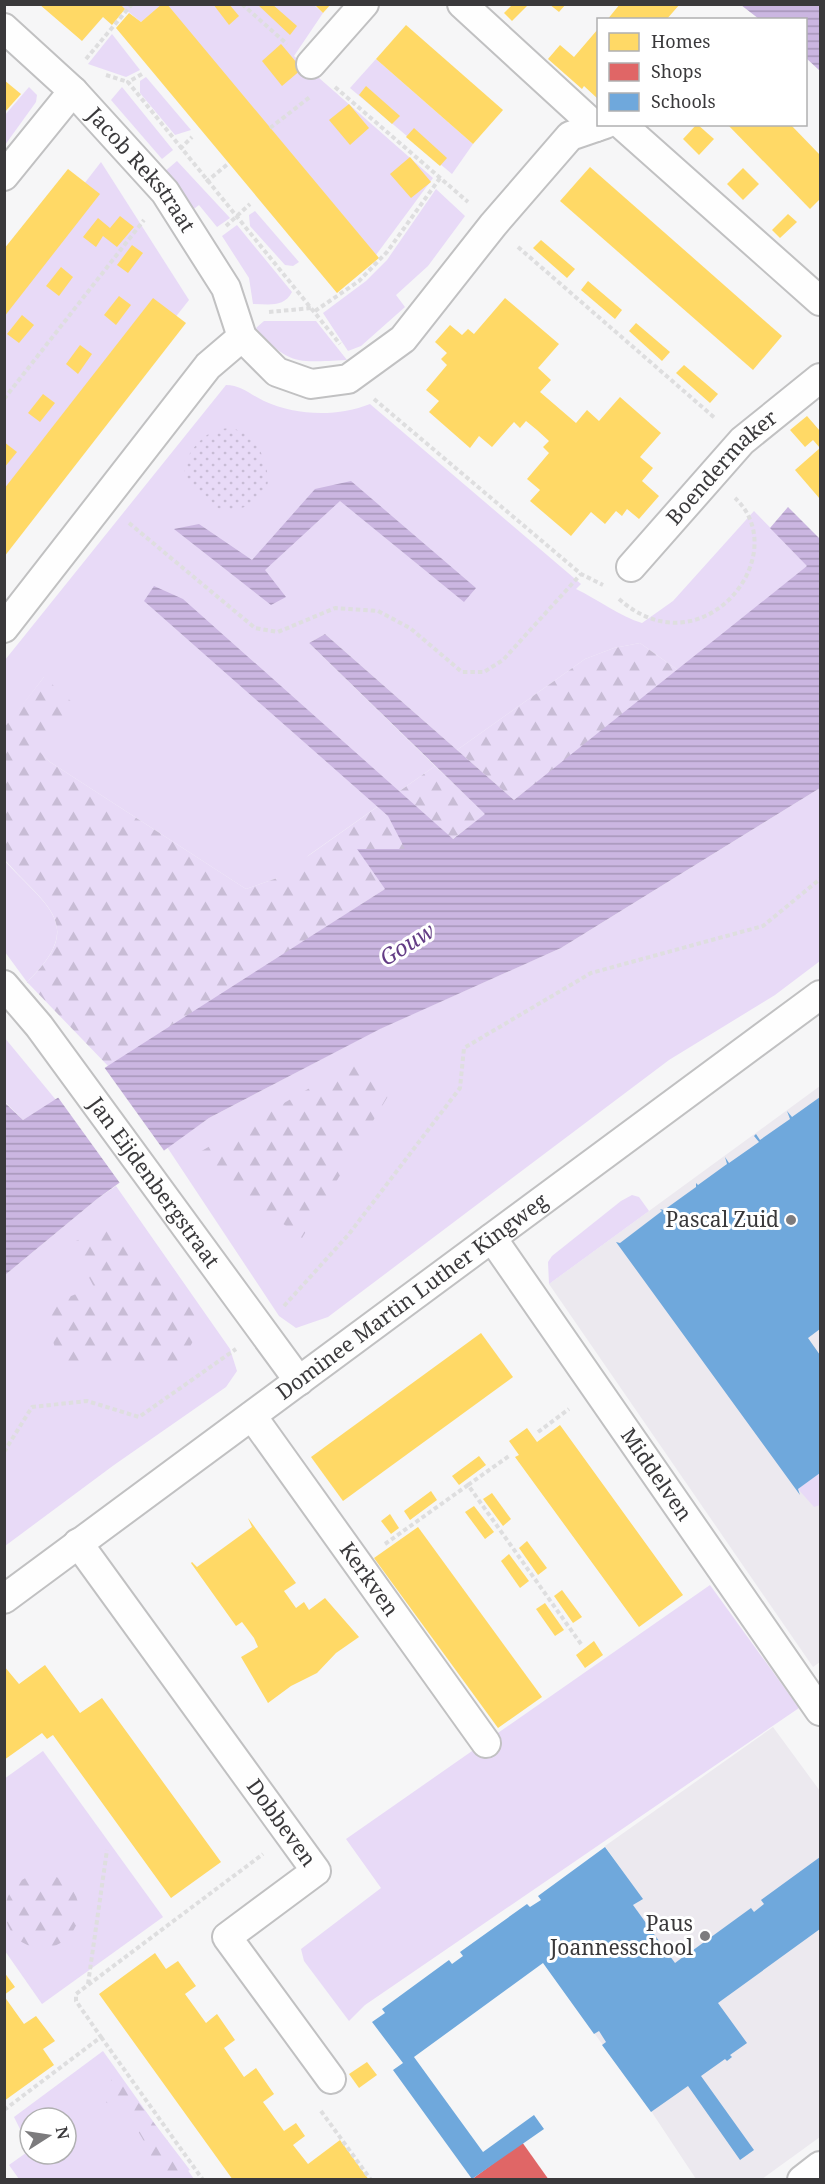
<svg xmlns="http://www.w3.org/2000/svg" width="825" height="2184" font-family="'Noto Serif',serif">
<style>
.built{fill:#ece9ef}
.green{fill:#e8daf7}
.forest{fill:url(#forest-firs)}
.park{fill:url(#park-dots)}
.water{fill:url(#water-rules)}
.pier{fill:#f6f6f7}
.homes{fill:#ffd966}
.shops{fill:#e06666}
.schools{fill:#6fa8dc}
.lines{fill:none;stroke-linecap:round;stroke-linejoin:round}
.minor-casing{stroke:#c1c1c2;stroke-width:32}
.path{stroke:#dededf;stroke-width:4;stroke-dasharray:4.5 3;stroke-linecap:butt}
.minor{stroke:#fefefe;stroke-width:28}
.poi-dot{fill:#7c7b7d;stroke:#fff;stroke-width:2}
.labels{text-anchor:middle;stroke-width:6;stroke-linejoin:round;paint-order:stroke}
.street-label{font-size:21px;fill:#3a393b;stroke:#fff}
.poi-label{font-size:21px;fill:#3a393b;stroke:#fff;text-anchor:end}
.water-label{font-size:22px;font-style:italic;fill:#633c85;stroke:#fff}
</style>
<defs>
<pattern id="forest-firs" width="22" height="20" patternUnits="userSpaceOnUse" patternTransform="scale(1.5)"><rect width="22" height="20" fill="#e8daf7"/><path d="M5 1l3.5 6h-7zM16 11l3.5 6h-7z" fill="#c8bcd5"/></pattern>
<pattern id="park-dots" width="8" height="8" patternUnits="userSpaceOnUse" patternTransform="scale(1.5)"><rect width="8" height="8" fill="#e8daf7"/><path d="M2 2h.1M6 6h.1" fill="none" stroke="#c8bcd5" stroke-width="1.8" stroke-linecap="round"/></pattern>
<pattern id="water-rules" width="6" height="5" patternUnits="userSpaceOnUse" patternTransform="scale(1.5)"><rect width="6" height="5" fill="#cbb6e1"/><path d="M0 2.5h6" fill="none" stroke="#a695b8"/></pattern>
</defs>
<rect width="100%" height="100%" fill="#f6f6f7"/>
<g class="built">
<polygon points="820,1086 820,1662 813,1667 549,1284"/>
<polygon points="773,1727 820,1791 820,2137 762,2179 696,2179 651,2111 546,1967 642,1899 605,1846"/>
</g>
<g class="green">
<polygon points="120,5 162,5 141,22"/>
<polygon points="167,5 314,5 323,13 294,56 433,178 376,255"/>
<polygon points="112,34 140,70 126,77 88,64"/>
<polygon points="376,59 473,144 452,174 350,88"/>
<polygon points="146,77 191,130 175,135 140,93 140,81"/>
<polygon points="29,87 37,95 36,102 5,145 5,115"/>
<polygon points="122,87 173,150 162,159 111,100"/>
<polygon points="177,161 230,218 217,227 199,205 191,211 163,173"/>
<polygon points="101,162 189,300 5,533 5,286"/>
<polygon points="436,189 465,216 428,266 396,295 405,307 361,346 348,351 323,313 366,281 387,260"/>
<polygon points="255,211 299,262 293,266 285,265 250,226 249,215"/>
<path d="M237 225 292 292C284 308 268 304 253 304L249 278 222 236Z"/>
<path d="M264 321H316L347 360C298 362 290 367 256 328Z"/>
<path d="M226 385C241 385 251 395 264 401 296 416 338 417 370 404L581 584 576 589C597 599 621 617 642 623L673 601 754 511 808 566 679 671 640 643 614 648 585 659 457 750 325 634 309 643 435 766 309 855 284 883 277 878 246 889 50 762 38 751 44 677 5 728V660Z"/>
<polygon points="820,788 820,961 775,995 669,1060 328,1317 296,1328 279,1316 167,1147 209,1118 379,1029 561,948"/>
<path d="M4 860C46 907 87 924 27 982L5 952Z"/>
<polygon points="4,1037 56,1100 23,1120 5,1102"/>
<polygon points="116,1186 230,1349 237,1371 226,1387 114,1465 5,1546 5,1275 97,1199"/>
<polygon points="632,1195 639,1197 649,1211 549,1284 548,1262 552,1256 621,1201"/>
<polygon points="820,1473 820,1505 814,1507 798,1489"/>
<polygon points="710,1585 799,1708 365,2005 349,2021 304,1961 301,1949 381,1888 346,1839"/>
<polygon points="43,1751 163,1917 42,2004 5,1951 4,1779"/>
<polygon points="103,2051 194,2179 19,2179 9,2165 30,2150 30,2154 66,2154 66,2118 30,2118 30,2149 14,2117"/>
</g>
<g class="forest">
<polygon points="640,643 679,671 514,800 457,750 585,659 614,648"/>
<path d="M44 677 74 704 39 751 50 762 246 889 277 878 435 766 486 814 385 889 109 1067 27 982C87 924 46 907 5 860L4 728Z"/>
<polygon points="356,1061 393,1088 302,1238 193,1156"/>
<polygon points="114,1225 204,1321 180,1365 60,1365 43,1307 94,1287 71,1243"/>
<circle cx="42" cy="1911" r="37"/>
<path d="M115 2072 190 2170 171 2179H158C149 2145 135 2116 102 2100Z"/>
</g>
<path class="park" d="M233 428 255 438C260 451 268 467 268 480 267 505 236 513 216 508 209 495 190 486 186 477 179 461 200 437 214 431 220 429 226 428 233 428Z"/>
<g class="water">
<polygon points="741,5 820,5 820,71 806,58 806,20 759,19"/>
<polygon points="351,481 476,588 464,602 340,501 265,570 286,597 271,605 174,529 199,524 252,560 315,489"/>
<polygon points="788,507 820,539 820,788 561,948 380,1029 209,1118 97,1199 5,1275 4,1102 23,1120 385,889 357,849 405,849 388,816 144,601 154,586 183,599 453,839 485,814 309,643 325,634 514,800 807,566 770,528"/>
</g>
<polygon class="pier" points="104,1067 165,1152 122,1186 57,1096"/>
<g class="homes">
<polygon points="39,4 120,4 125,9 112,25 103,17 82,41"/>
<polygon points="162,4 167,4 379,258 337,293 116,28 129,13 141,22"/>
<polygon points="213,4 229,4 239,16 229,25"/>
<polygon points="257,4 272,4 297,26 290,35"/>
<polygon points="314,4 331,4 323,13"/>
<polygon points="513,4 529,4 512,21 504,13"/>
<polygon points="549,4 566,4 559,12"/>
<polygon points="620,4 680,4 666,20 607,20"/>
<polygon points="406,25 503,110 473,144 376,59"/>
<polygon points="598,29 598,99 584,86 582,89 548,59 560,45 574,57"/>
<polygon points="281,44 302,69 282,86 262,61"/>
<polygon points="4,80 21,94 4,113"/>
<polygon points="366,86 400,116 392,124 359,95"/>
<polygon points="349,104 369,128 350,145 329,120"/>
<polygon points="697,124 714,139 699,155 683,139"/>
<polygon points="727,124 790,124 820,155 820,199 810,209"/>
<polygon points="414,128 447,158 440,166 406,137"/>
<polygon points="410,157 431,182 411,198 390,174"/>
<polygon points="590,167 782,336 753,370 560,201"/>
<polygon points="743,168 759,184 743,200 727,184"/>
<polygon points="68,169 100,194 4,317 4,249"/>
<polygon points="788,214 797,222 780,238 772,230"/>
<polygon points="120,216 134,227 117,247 103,236 96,247 83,237 98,218 110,228"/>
<polygon points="541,240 575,269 567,278 533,248"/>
<polygon points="132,245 143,253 128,273 117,265"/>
<polygon points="61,267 73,277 59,296 46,286"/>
<polygon points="588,281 622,310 615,319 581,290"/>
<polygon points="119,296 131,305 116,325 104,315"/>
<polygon points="153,298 186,323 4,557 4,489"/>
<polygon points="505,298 559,344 538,368 551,380 540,392 576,423 587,410 599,421 620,397 661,433 640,457 653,468 642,481 659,496 639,519 627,509 622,516 616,511 605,524 591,512 571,536 530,501 540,490 527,479 549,453 543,447 549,441 537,430 526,421 520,428 514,422 492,447 479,436 470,448 429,412 439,401 426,390 447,365 441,359 447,353 435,342 450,325 462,335 468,329 474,334"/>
<polygon points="22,315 34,325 19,343 7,334"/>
<polygon points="636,323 670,352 662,361 629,331"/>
<polygon points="80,345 92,354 78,374 66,364"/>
<polygon points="684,365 718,394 710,403 676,373"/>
<polygon points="43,394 55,403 40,422 28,413"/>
<polygon points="807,416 820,431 820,448 813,440 805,447 790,430"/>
<polygon points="4,442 17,452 4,468"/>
<polygon points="820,448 820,499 795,470"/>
<polygon points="481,1333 513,1377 343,1501 311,1457"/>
<polygon points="560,1425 683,1595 639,1627 515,1457 519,1455 509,1441 527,1428 537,1442"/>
<polygon points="479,1456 486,1465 459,1485 452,1476"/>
<polygon points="431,1491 437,1500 410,1520 404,1511"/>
<polygon points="492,1493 511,1519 503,1526 483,1499"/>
<polygon points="474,1506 494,1532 485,1539 465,1512"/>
<polygon points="390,1514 399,1528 391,1534 381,1521"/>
<polygon points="248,1518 296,1583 284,1591 296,1608 304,1602 309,1610 325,1598 359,1637 336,1653 317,1673 291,1686 268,1703 241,1657 258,1647 254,1638 242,1622 236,1626 191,1563 192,1562 197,1567 252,1527"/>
<polygon points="418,1527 542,1697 498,1728 374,1558"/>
<polygon points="527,1541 547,1568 538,1575 519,1548"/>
<polygon points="509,1554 529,1581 520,1588 501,1561"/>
<polygon points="562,1590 582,1617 573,1623 554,1596"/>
<polygon points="545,1603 564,1630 555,1636 536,1609"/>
<polygon points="594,1641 603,1655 585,1668 576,1655"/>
<polygon points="45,1665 80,1713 102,1698 221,1862 171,1898 53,1735 47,1739 42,1733 4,1760 4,1666 19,1684"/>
<polygon points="155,1953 166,1969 178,1961 196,1986 185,1994 206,2023 217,2014 235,2040 224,2048 244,2077 256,2068 274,2094 263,2102 284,2131 296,2123 305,2136 293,2145 308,2164 340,2140 369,2180 233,2180 99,1994"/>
<polygon points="4,1972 15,1987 4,1995"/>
<polygon points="4,1996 24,2024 36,2016 55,2041 43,2049 54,2065 4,2101"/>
<polygon points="367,2062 377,2075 359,2088 349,2074"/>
</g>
<polygon class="shops" points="522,2142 549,2180 471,2180"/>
<g class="schools">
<polygon points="820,1097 820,1329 808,1338 820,1355 820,1473 798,1489 800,1495 616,1242 620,1243 662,1211 660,1209 664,1210 696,1187 696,1183 698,1185 727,1164 725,1157 729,1163 759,1142 754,1136 756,1134 760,1140 790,1119 787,1111 792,1117"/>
<polygon points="605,1847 643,1899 633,1905 675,1963 683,1957 682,1954 685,1956 751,1908 754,1912 764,1904 761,1900 820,1857 820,1929 718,2003 747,2043 730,2055 732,2057 727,2061 725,2059 701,2076 754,2150 740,2160 688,2086 651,2112 602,2045 606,2042 599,2031 594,2034 543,1963 414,2057 483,2152 534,2115 544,2129 472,2179 393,2070 403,2063 372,2022 385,2013 382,2009 449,1960 452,1964 463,1956 460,1952 527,1904 530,1907 541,1900 538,1896"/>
</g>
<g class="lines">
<defs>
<g id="minor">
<polyline points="462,4 596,127"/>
<path id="s1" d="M4 28 73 91 165 192 226 288 242 337 277 372 311 384 348 379 403 339 493 225 570 136 605 124"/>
<polyline points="311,64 364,4"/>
<polyline points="621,124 820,301"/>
<polyline points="4,176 73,91"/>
<path id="s2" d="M631 567 742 441 820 378"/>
<polyline points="4,628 208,366 242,337"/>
<path id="s3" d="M4 985 39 1026 299 1381"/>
<path id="s4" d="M492 1238 820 1711"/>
<path id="s5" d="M252 1416 486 1743"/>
<path id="s6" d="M78 1543 316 1871 227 1937 331 2079"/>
<path id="s7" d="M4 1599 820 995"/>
<polyline points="802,2180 820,2166"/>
</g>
</defs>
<use href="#minor" class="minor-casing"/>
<g class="path">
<polyline points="242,4 287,44"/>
<polyline points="86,59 132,4"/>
<polyline points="142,74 128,82 340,344"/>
<polyline points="106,75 128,82"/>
<polyline points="335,87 468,202"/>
<polyline points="270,128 310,97"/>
<polyline points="180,149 192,137"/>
<polyline points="206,182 229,163"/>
<polyline points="226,226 250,204"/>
<polyline points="518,247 716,419"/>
<polyline points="315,311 359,281 387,252 440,178"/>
<polyline points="269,312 312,308"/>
<polyline points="4,399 144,220"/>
<polyline points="374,399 581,574 603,585"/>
<polyline points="129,523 255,628 278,632 335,608 378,611 410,628 462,672 484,672 503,660 581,574"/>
<path d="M619 599C702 673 796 555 735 498"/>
<polyline points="284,1306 349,1234 460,1088 464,1048 591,973 763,926 820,879"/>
<polyline points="538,1432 569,1409"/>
<polyline points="4,1452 32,1407 87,1401 139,1417 236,1349"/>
<polyline points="468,1485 509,1456"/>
<polyline points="385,1544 468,1485 581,1644"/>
<polyline points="88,1984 107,1850"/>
<polyline points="101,2037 203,2180"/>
<polyline points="4,2110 101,2037 76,2001 76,1994 263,1854"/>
<polyline points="321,2111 371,2180"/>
</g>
<use href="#minor" class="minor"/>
</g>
<g class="poi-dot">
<circle cx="791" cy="1220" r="6"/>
<circle cx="705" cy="1936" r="6"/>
</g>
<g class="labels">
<g class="street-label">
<text dy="7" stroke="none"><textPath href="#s1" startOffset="198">Jacob Rekstraat</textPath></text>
<text dy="7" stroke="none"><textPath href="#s2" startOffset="135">Boendermaker</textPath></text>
<text dy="7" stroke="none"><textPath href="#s3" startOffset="248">Jan Eijdenbergstraat</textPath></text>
<text dy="7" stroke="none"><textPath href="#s7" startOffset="508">Dominee Martin Luther Kingweg</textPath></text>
<text dy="7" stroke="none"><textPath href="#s4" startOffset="288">Middelven</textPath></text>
<text dy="7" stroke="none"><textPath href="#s5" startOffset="201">Kerkven</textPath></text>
<text dy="7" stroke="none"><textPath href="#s6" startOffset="346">Dobbeven</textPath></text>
</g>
<g class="poi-label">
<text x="779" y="1227">Pascal Zuid</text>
<text x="693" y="1931">Paus<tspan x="693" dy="24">Joannesschool</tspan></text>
</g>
<g class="water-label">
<text transform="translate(407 944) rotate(-32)" y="8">Gouw</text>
</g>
</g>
<rect width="825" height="2184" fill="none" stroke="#3a393b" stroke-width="12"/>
<rect x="597" y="18" width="210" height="108" fill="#ffffff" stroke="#b0b0b1" stroke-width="1.5"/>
<rect x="609" y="33" width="30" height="18" fill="#ffd966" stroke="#b0b0b1" stroke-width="1.5"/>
<text x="651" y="48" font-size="18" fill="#3a393b">Homes</text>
<rect x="609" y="63" width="30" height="18" fill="#e06666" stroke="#b0b0b1" stroke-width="1.5"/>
<text x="651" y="78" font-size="18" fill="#3a393b">Shops</text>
<rect x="609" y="93" width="30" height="18" fill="#6fa8dc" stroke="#b0b0b1" stroke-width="1.5"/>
<text x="651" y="108" font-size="18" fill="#3a393b">Schools</text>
<g transform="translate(48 2136) rotate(78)"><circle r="28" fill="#ffffff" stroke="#b0b0b1" stroke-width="1.5"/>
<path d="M0-4.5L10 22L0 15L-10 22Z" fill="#7c7b7d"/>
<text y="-9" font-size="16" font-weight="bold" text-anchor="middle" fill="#3a393b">N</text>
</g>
</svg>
